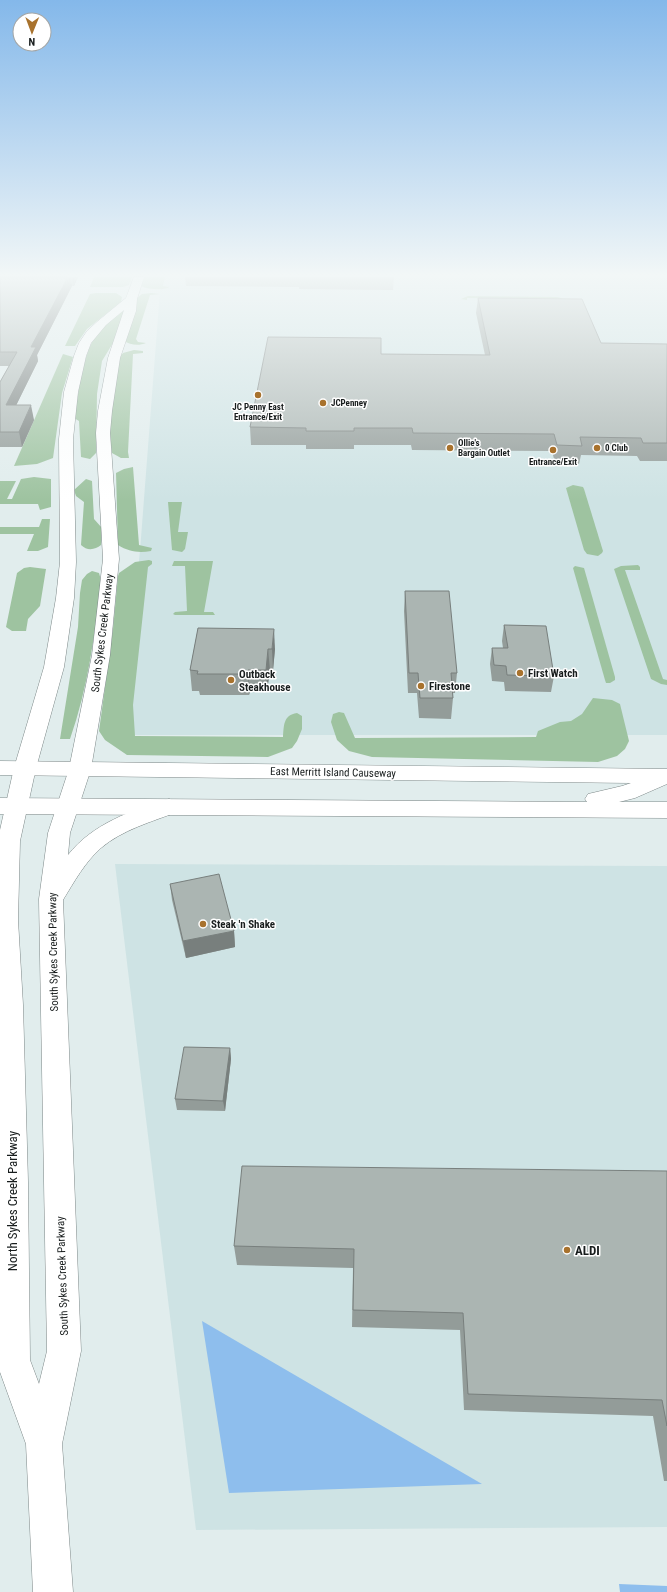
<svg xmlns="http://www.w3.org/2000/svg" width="667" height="1592" font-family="'Roboto Condensed',sans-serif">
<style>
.built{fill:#cee3e4}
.green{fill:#9ec3a0}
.water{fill:#8ebeed}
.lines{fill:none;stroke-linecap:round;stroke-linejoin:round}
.minor-casing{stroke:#7d8888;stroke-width:1}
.major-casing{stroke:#7d8888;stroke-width:1}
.minor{fill:#fff;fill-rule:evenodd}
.major{fill:#fff;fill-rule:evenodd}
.wall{fill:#939c99}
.shaded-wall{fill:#787f7d}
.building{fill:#abb5b2;stroke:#787f7d}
.poi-dot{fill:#a8722d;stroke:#fff;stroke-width:1.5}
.labels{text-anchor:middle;stroke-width:3;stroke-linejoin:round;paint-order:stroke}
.far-poi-label{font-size:9px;font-weight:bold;fill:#181d1d;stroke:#fff;text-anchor:start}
.street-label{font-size:11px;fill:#181d1d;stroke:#fff}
.poi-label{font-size:11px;font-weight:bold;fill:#181d1d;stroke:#fff;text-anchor:start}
.near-street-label{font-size:13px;fill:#181d1d;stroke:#fff}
.near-poi-label{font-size:13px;font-weight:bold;fill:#181d1d;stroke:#fff;text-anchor:start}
</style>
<rect width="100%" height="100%" fill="#e1eded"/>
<g class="built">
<polygon points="164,277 667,277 667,735 129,735 124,708 140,551 160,291"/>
<polygon points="115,864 667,866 667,1527 196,1530"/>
</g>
<g class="green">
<polygon points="94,277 132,277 129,285 123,287 90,287"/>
<path d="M144 277H165L163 286 169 287 168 288C160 290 149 290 141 286Z"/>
<polygon points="96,293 116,293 122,297 121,302 87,329 75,346 65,346 90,294"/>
<path d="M151 293 160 294 150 295 136 339 138 342 146 343C139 346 130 345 124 341L137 298 142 294Z"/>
<polygon points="468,296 557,297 565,299 467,298 467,300 461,299"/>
<path d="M126 309 116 338 102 361 97 394 96 453 90 459 81 457 79 421 74 418C79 393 81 363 93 340 100 327 115 317 126 309Z"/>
<polygon points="134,350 143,351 143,353 133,354 128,452 129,458 121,458 112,453 109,429 119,358 123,353"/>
<polygon points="63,354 73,357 62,393 53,458 37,464 14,466"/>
<path d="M133 467 139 545 152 548 151 551C139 553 129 552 118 545L116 473 124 469Z"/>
<polygon points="34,477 51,479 51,507 40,510 38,504 0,504 0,499 12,499 21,479"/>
<path d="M86 479 92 481 94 519 102 528 101 545C95 550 87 551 81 545L84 502 76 496 74 490Z"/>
<polygon points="0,481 16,481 7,499 0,499"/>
<polygon points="573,485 583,487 584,489 603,551 602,553 598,556 587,554 584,550 566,488"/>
<polygon points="168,502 182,502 178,532 188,532 185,549 182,552 172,550"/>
<polygon points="42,519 50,519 48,547 38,551 27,551 34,534 0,534 0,527 39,527"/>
<path d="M149 560 152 561V564L148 567 133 705 135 736 283 737C284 726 283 715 297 713L302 716V729L297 741 292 748 268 757 127 755 105 740 99 731 113 629 118 576 119 573 135 562Z"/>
<polygon points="174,561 213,561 204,612 213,612 215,615 175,615 173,614 175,612 187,611 185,566 172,566"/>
<polygon points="638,565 640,567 640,570 625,570 663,679 667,680 667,685 661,684 651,679 614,569 621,566"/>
<polygon points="575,566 584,568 615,677 615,680 610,683 606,683 605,680 573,568"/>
<polygon points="30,567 46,569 40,606 28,619 26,631 12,631 6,627 17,573 24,568"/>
<path d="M92 571 99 573 101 580C95 634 88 688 70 739H60L78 627 80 593 82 580 87 574Z"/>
<polygon points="593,698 612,700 620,704 629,741 625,749 617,756 598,762 372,757 349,751 337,740 331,722 333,714 339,712 344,713 355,738 536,737 538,731 560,722 571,721 582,714"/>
</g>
<g class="water">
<polygon points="202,1321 482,1484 229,1493"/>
<polygon points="619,1584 667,1586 667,1592 620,1592"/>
</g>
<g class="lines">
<defs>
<path id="minor" d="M134 277H144L137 299 136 311 120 358 112 411 110 433 119 559 110 655 91 769 70 833 68 855C92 824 132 810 169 799L177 802 180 807 177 812C151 822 122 830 101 848 85 862 74 882 63 900L81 1351 62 1444 73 1592H33L26 1444 0 1372V830L14 768 44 667 56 598 60 562 59 439 64 392 74 356 79 343 87 331 98 321 126 298ZM124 310 108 358 98 411 96 433 103 559 92 655 69 769 48 833 39 899 47 1351 39 1384 30 1360 28 1182 23 1005 18 920 20 841 36 768 64 667 74 598 76 562 73 439 78 392 86 356 91 343 106 325Z"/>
<polygon id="major" points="0,761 667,769 667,784 635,798 619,802 667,802 667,818 0,814 0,798 587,802 585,799 588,794 622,786 631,783 0,775"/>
</defs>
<use href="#minor" class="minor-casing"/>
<use href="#major" class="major-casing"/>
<use href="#minor" class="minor"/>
<use href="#major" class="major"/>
</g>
<g class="wall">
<polygon points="0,277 78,277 74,286 72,286 37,355 38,361 16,405 34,420 22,447 0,447 0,382 9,366 0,366"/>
<polygon points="185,277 394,277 393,290 299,289 299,287 186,286"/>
<polygon points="478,298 601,343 667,344 667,461 640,461 637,456 581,455 579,464 555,463 552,451 412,450 411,445 354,445 354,449 306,449 306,445 251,445 250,427 381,354 485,355 476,313"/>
<polygon points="405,591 457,673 455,693 453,693 453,698 451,719 419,718 417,693 408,693 404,611"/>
<polygon points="504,625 554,676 551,692 505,691 504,682 492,681 490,664 492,648 503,648 502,641"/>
<polygon points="198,628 275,649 273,670 270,670 267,691 250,691 249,695 200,695 199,691 192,691 190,670"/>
<polygon points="170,884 234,931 235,947 186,958 172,900"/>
<polygon points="230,1048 231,1059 225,1111 177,1110 175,1099"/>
<polygon points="667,1171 667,1481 664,1481 653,1416 464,1410 460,1330 352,1327 353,1268 237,1265 234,1246"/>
</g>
<g class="shaded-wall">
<polygon points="68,277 71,277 72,286 37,355 38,361 9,420 6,405 31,347"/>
<polygon points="72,277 78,277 74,286"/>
<polygon points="31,405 34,420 22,447 19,432"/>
<polygon points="274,629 275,649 273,670 272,649"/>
<polygon points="268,649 270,670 267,691 266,670"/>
<polygon points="248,670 250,691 249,695 248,674"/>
<polygon points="234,931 235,947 186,958 183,941"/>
<polygon points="230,1048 231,1059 225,1111 223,1101"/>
</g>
<g class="building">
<polygon points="0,277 68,277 31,347 36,347 6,405 31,405 19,432 0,432 0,382 17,352 0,352"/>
<polygon points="478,298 582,299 601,343 667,344 667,443 643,443 641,438 580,437 582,446 557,445 554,434 413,433 412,428 354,428 354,431 306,431 306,428 250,427 268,337 381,338 381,354 490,355"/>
<polygon points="405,591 449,591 457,673 451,673 453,698 420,698 418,673 409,673"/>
<polygon points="504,625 546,626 554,676 507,675 506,666 494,665 492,648 508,648"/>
<polygon points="198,628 274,629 272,649 268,649 266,670 248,670 248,674 197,674 198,671 190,670"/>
<polygon points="219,874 234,931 183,941 170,884"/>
<polygon points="184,1047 230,1048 223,1101 175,1099"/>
<polygon points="242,1166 667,1171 667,1426 662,1400 468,1394 463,1313 353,1310 354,1249 234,1246"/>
</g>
<linearGradient id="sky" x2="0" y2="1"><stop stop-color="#84b8ea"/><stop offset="0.55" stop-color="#f2f7f7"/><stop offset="1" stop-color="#f2f7f7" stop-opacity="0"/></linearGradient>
<rect width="667" height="500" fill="url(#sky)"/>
<g class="poi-dot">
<circle cx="258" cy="395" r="4"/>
<circle cx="323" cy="403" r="4"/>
<circle cx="450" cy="448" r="4"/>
<circle cx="597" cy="448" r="4"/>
<circle cx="553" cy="450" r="4"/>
<circle cx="520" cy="673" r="4"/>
<circle cx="231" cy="680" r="4"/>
<circle cx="421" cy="686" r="4"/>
<circle cx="203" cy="924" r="4"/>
<circle cx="567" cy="1250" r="4"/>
</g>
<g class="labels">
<g class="far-poi-label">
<text x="331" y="406">JCPenney</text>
<text x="258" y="410" text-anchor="middle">JC Penny East<tspan x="258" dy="10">Entrance/Exit</tspan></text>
<text x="458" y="446">Ollie's<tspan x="458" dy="10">Bargain Outlet</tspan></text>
<text x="605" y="451">0 Club</text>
<text x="553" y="465" text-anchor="middle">Entrance/Exit</text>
</g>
<g class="street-label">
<text transform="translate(102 633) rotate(-83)" y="4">South Sykes Creek Parkway</text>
<text transform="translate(333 772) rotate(1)" y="4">East Merritt Island Causeway</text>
<text transform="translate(53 952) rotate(-91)" y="4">South Sykes Creek Parkway</text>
<text transform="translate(62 1276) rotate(-92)" y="4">South Sykes Creek Parkway</text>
</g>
<g class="poi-label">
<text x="528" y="677">First Watch</text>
<text x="239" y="678">Outback<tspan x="239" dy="13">Steakhouse</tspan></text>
<text x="429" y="690">Firestone</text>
<text x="211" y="928">Steak 'n Shake</text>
</g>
<g class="near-street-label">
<text transform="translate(12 1201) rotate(-90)" y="5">North Sykes Creek Parkway</text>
</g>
<g class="near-poi-label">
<text x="575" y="1255">ALDI</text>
</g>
</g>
<g transform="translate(32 32) rotate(181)"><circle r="19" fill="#ffffff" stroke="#a3a5a5"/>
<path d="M0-3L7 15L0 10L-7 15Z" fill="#a8722d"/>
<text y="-6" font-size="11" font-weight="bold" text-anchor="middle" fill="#181d1d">N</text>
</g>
</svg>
